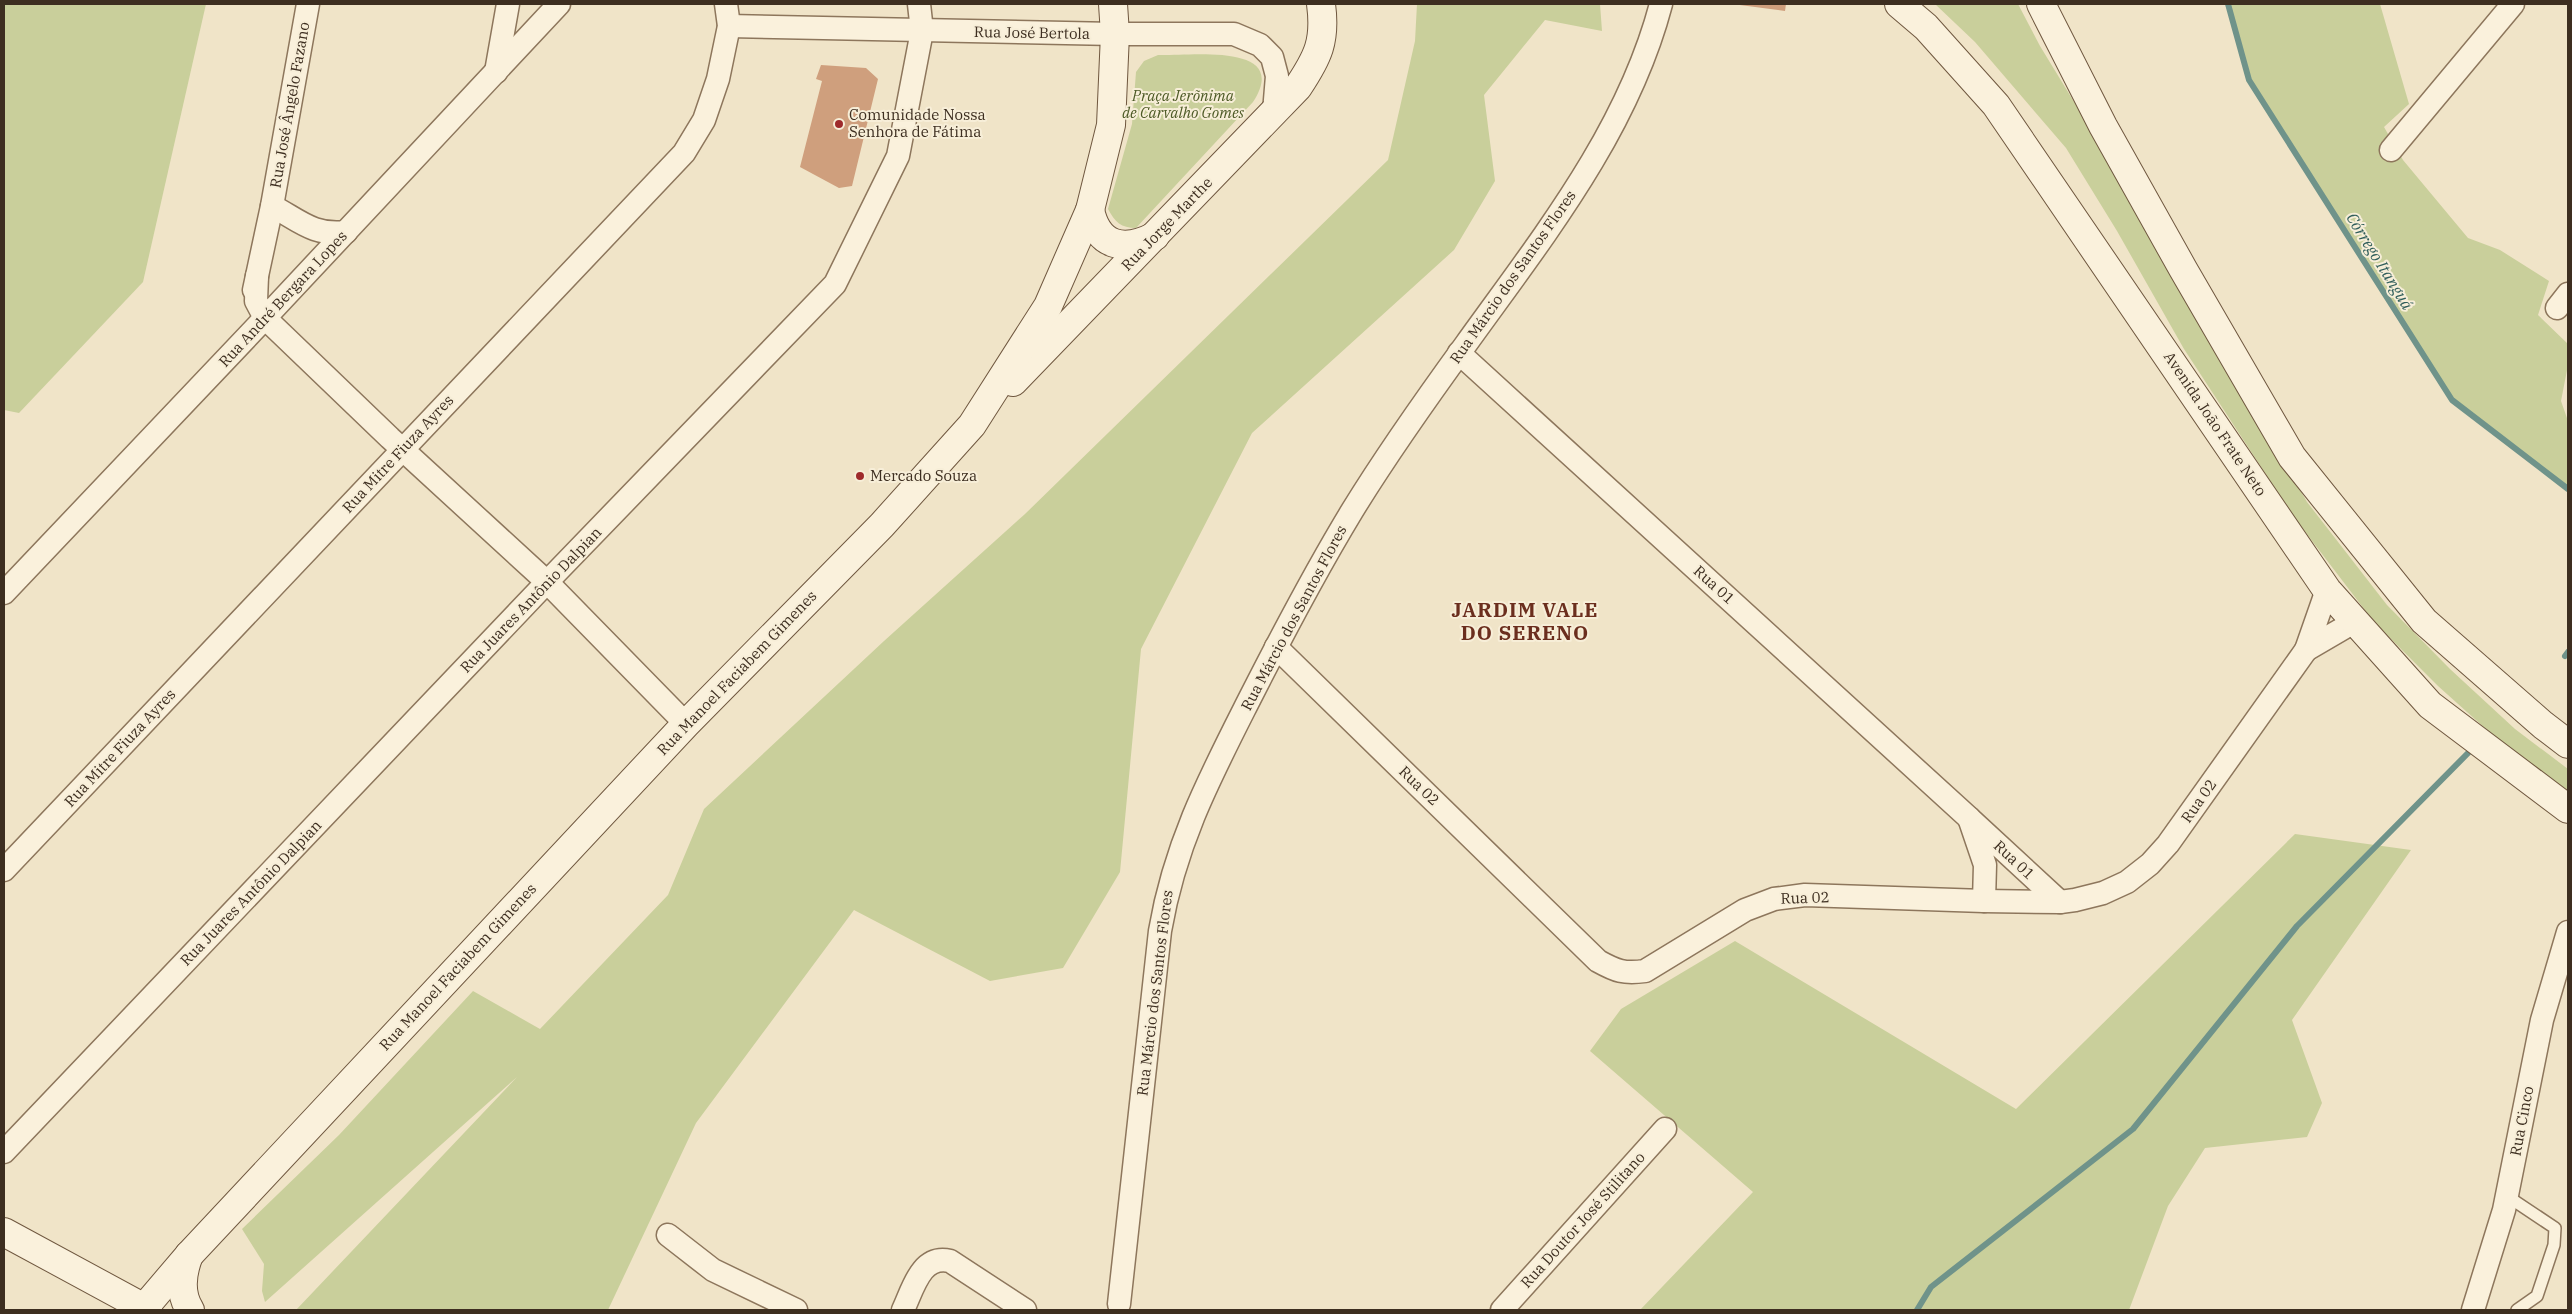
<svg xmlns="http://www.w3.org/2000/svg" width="2572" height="1314" font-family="'IBM Plex Serif',serif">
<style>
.green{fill:#c9cf9b}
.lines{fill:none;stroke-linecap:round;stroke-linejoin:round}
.stream{stroke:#6f938a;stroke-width:6}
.building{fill:#cf9f7d}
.lane-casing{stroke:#8d765c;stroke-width:14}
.street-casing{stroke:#8d765c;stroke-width:25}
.secondary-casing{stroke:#6f573f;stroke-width:30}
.lane{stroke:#faf1dc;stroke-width:11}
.street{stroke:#faf1dc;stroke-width:22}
.secondary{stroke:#faf1dc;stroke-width:28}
.poi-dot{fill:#9e2a2b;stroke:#f7eed8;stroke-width:2}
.labels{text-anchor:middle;stroke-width:4;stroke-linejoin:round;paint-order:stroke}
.street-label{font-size:15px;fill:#3d2e20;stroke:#f7eed8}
.park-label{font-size:15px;font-style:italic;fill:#4d5a26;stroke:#f7eed8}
.poi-label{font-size:15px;fill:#3d2e20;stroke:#f7eed8;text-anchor:start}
.water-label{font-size:16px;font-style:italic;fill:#2f5d5a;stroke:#f7eed8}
.district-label{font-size:20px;font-weight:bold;letter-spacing:1px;fill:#6b2e1e;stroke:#f7eed8}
</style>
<rect width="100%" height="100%" fill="#f0e4c8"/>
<g class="green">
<polygon points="4,4 206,4 143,282 19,413 4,410"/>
<polygon points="1417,4 1600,4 1602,31 1545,20 1484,95 1495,181 1454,250 1252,433 1141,649 1120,872 1063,968 990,981 854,910 696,1123 608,1310 296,1310 517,1077 265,1302 262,1291 264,1264 242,1229 339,1135 473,991 540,1029 668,895 704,809 884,641 1025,514 1388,160 1415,41"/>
<polygon points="1935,4 2018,4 2040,46 2174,266 2307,502 2387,605 2450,669 2515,729 2568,769 2568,791 2496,738 2438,686 2374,622 2293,516 2184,349 2117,231 2066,148 1975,42"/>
<polygon points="2228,4 2380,4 2409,104 2384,127 2403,160 2468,238 2500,250 2549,281 2538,315 2568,344 2568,365 2561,401 2568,421 2568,489 2452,400 2249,80"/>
<path d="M1158 55C1190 56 1292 42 1253 102L1136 228C1121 228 1115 222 1108 209L1132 124 1136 72 1144 61Z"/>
<polygon points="2295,834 2411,850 2292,1020 2322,1103 2307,1137 2205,1148 2168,1206 2129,1310 1640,1310 1753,1192 1590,1051 1621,1009 1735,941 2016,1109"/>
</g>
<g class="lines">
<g class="stream">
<polyline points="2228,4 2249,80 2452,400 2568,489"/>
<polyline points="2565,656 2568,652"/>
<polyline points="1917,1310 1931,1287 2133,1129 2297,926 2474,747"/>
</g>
</g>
<g class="building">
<polygon points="1732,4 1786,4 1785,11"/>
<polygon points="821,65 866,68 878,79 852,186 839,188 800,167 822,81 816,79"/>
</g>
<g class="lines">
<defs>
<polyline id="lane" points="2507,1196 2555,1228 2554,1245 2537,1296 2517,1310"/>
<g id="street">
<polyline points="729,26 1115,34 1234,34 1260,45 1272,57 1277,76 1274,112"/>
<polyline points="496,72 508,4"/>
<polyline points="2391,150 2513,4"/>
<path d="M272 206C299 220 313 236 346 232"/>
<polyline points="257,276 256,301 265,318 390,438 547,582 686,724"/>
<polyline points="254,290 272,206 308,4"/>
<polyline points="2557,308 2568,294"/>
<polyline points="1459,353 1969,818"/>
<polyline points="2327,590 2306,650 2354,622"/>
<polyline points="4,593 265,318 559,4"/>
<path d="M1276 647 1598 961C1616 971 1624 974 1645 971L1745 910 1774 899 1805 895 1984 901 2060 902 2075 900 2103 893 2127 882 2150 864 2168 844 2306 650"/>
<polyline points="4,870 684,153 704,120 718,79 729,26 726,4"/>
<polyline points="1984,901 1985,865 1969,818 2060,902"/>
<polyline points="4,1152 547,582 835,284 898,156 922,31 919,4"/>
<polyline points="668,1235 713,1270 796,1310"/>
<path d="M1119 1304 1160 931C1175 843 1210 777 1250 698 1282 635 1315 572 1352 511 1387 454 1426 399 1466 344 1542 238 1627 133 1661 4"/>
<path d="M903 1310C913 1289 921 1254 950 1261L1025 1310"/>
<polyline points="1502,1310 1665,1129"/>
<polyline points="2473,1310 2504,1210 2542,1020 2568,932"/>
</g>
<g id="secondary">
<polyline points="1899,4 1926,27 1996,105 2327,590 2430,705 2568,809"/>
<polyline points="2041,4 2103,126 2183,269 2292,457 2424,621 2543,725 2568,744"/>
<path d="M1090 210C1098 247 1124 252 1155 236"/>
<path d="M1013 382 1298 87C1318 57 1326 41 1321 4"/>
<polyline points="4,1232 148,1310"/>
<path d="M189 1255C182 1273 179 1293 190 1310"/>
<polyline points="144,1308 190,1254 686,724 882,525 972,425 1048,306 1090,210 1111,125 1115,34 1113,4"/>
</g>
</defs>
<use href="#lane" class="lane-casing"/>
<use href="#street" class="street-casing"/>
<use href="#secondary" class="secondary-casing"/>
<use href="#lane" class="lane"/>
<use href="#street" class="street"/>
<use href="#secondary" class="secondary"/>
</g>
<g class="poi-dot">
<circle cx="839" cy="124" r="5"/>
<circle cx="860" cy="476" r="5"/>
</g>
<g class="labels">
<g class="street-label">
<text transform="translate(1032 33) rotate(1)" y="5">Rua José Bertola</text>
<text transform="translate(290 105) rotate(-80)" y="5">Rua José Ângelo Fazano</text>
<text transform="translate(1167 224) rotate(-46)" y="5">Rua Jorge Marthe</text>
<text transform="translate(1513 277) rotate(-55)" y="5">Rua Márcio dos Santos Flores</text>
<text transform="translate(283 299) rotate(-47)" y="5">Rua André Bergara Lopes</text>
<text transform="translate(2215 424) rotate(56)" y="5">Avenida João Frate Neto</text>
<text transform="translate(398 454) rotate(-47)" y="5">Rua Mitre Fiuza Ayres</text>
<text transform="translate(1714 585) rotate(42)" y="5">Rua 01</text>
<text transform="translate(531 600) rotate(-46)" y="5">Rua Juares Antônio Dalpian</text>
<text transform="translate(1294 618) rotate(-62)" y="5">Rua Márcio dos Santos Flores</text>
<text transform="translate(737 673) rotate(-46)" y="5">Rua Manoel Faciabem Gimenes</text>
<text transform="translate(120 748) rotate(-47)" y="5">Rua Mitre Fiuza Ayres</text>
<text transform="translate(1419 786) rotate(44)" y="5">Rua 02</text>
<text transform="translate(2199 801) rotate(-55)" y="5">Rua 02</text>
<text transform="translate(2014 860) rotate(43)" y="5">Rua 01</text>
<text transform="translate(251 893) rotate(-46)" y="5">Rua Juares Antônio Dalpian</text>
<text transform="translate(1805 898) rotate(-2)" y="5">Rua 02</text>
<text transform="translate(458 967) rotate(-47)" y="5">Rua Manoel Faciabem Gimenes</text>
<text transform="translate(1155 993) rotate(-83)" y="5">Rua Márcio dos Santos Flores</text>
<text transform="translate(2522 1121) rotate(-79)" y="5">Rua Cinco</text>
<text transform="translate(1583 1220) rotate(-48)" y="5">Rua Doutor José Stilitano</text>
</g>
<g class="park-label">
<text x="1183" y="101">Praça Jerõnima<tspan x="1183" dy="17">de Carvalho Gomes</tspan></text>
</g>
<g class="poi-label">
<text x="849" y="120">Comunidade Nossa<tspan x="849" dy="17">Senhora de Fátima</tspan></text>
<text x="870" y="481">Mercado Souza</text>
</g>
<g class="water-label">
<text transform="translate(2380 261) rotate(58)" y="6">Córrego Itanguá</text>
</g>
<g class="district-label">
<text x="1525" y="617">JARDIM VALE<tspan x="1525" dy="23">DO SERENO</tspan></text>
</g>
</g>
<rect width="2572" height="1314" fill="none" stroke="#3d2e20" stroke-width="10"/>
</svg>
